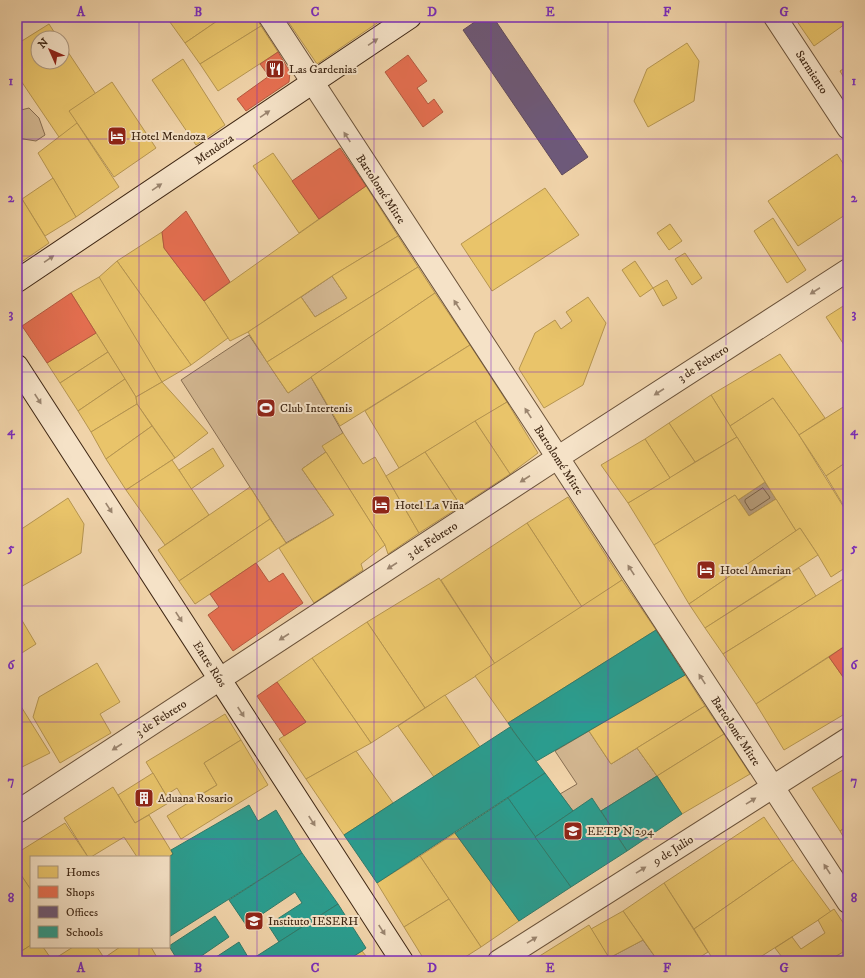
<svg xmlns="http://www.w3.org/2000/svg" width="865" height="978" font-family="'IM FELL DW Pica',serif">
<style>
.green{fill:#d2b690;stroke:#886e52}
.water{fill:#b49976;stroke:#856b4f}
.homes{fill:#e9c46a;stroke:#b69550}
.shops{fill:#e76f51;stroke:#b5593f}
.offices{fill:#6d597a;stroke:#5f4a5b}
.schools{fill:#2a9d8f;stroke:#307a6a}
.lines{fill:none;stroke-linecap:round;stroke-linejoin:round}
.shore{stroke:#7a6045;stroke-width:1}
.street-casing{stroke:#6b5239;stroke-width:24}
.secondary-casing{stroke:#3f2714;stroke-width:24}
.street{stroke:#f5e2c7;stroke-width:22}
.secondary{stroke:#f5e2c7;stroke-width:22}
.oneway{fill:#9a846e}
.grid{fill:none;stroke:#7b2cbf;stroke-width:1;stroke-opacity:0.55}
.labels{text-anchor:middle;stroke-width:4;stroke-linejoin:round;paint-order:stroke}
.poi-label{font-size:12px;fill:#3f2714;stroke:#f5e2c7;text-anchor:start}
.street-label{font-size:12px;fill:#3f2714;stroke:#f5e2c7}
.neatline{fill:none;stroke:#7b2cbf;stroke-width:1.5}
.grid-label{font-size:13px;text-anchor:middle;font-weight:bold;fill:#7b2cbf}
</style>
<rect width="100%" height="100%" fill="#f0d3a9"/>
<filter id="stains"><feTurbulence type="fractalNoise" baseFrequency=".005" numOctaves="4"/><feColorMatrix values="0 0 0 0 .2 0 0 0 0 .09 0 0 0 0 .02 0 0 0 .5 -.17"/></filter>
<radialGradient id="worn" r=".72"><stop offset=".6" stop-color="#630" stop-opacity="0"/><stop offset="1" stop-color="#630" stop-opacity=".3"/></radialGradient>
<g class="green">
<polygon points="29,108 39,118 45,135 36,141 17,138 17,111"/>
<polygon points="332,276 347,298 315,317 301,297"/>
<polygon points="249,335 288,393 311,377 343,433 323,446 326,452 302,469 334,515 286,543 181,380"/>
<polygon points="589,731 611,764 637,748 657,776 601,811 573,811 560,794 577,784 555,751"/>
<polygon points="643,940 658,961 611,961 609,958"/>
</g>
<polygon class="water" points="765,482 776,499 749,516 738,500"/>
<g class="homes">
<polygon points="168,17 223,17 185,43 167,18"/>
<polygon points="223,17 256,17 261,26 200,64 185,43"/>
<polygon points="285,17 386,17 317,64"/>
<polygon points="794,17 848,17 848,22 814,46"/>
<polygon points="49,24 58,38 38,38 38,62 62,62 62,43 105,108 59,137 17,75 17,44"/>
<polygon points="261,26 278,52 218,91 200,64"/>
<polygon points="687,43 699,61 694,101 648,127 634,101 647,69"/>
<polygon points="183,59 225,125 196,145 152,80"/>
<polygon points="848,66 848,85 840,71"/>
<polygon points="112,82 156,148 114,177 69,111"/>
<polygon points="77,123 119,187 76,217 38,153"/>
<polygon points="273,153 319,219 299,233 253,166"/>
<polygon points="837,154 848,171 848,213 798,246 768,201"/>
<polygon points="53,178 76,217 45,236 22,199"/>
<polygon points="366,186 398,236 332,276 248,332 230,341 204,301"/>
<polygon points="545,188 579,235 492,291 461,244"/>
<polygon points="22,199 49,243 17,265 17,202"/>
<polygon points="773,218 806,270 787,283 754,231"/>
<polygon points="670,224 682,241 669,250 657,233"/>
<polygon points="162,232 164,248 204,301 228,338 191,365 117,261"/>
<polygon points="398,236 418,267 267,362 248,332 301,297 315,317 347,298 332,276"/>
<polygon points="685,253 702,278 692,285 675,259"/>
<polygon points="117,261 191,365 162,382 98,278"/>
<polygon points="635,261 653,288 640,297 622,270"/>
<polygon points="418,267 435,293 288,393 267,362"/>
<polygon points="99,277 162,382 136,397 71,293"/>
<polygon points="667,280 677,298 663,306 653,288"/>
<polygon points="435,293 470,345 340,426 311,377"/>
<polygon points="588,297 606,323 583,385 544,408 519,369 535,333 555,320 561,329 572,321 566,312"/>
<polygon points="848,303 848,351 826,317"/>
<polygon points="96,333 108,352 60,383 47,363"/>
<polygon points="470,345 507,402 399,468 365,411"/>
<polygon points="108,352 125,379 78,411 60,383"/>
<polygon points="780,354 825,418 799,435 773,398 730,426 711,395"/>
<polygon points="125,379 136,397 137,404 91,432 78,411"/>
<polygon points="162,382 208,433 175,458 137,404 136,397"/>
<polygon points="711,395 737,437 695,462 669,423"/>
<polygon points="773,398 799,435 848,514 848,566 831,577 818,555 800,528 796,531 730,426"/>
<polygon points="507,402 538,453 510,474 475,421"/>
<polygon points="137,404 152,426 106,459 91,432"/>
<polygon points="848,404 848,461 826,476 799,435"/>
<polygon points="475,421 510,474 461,506 425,452"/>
<polygon points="669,423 695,462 670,478 645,439"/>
<polygon points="152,426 175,458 126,490 106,459"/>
<polygon points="343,433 363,464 375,457 419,533 388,554 385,545 322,446"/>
<polygon points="737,437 765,482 738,500 735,495 654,545 628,503"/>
<polygon points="645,439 670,478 628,503 601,465"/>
<polygon points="213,448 224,466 191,489 179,470"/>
<polygon points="326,452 385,545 361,564 363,570 314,603 279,548 334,515 302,469"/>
<polygon points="425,452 461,506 419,533 386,476"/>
<polygon points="172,460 209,515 165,545 126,490"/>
<polygon points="848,461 848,513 826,476"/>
<polygon points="250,487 270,519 179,581 158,550"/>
<polygon points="735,495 749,516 776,499 796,531 689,604 654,545"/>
<polygon points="568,497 622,580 582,607 527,523"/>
<polygon points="68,498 84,524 81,553 17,589 17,532"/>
<polygon points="270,519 286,543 195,604 179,581"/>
<polygon points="527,523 582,607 495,664 441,580"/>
<polygon points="800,528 818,555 705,628 689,604"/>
<polygon points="799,568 816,596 723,654 705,628"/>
<polygon points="848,576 848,644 756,704 723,654"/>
<polygon points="439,578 495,664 425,708 367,622"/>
<polygon points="622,580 656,630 508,723 475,676"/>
<polygon points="17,612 36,644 17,656"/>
<polygon points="367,622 425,708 371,743 312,658"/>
<polygon points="829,657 848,684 848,712 784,750 756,704"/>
<polygon points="312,658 371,743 306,779 279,739 306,722 277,682"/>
<polygon points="97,663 120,702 100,714 111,733 60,763 33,717 39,697"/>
<polygon points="685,675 705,706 611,764 589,731"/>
<polygon points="445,695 480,747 434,777 398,726"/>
<polygon points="17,700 50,753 20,768 17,764"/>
<polygon points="705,706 724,734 657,776 637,748"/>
<polygon points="225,714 241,740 204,763 217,785 186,803 177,788 166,795 146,762"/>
<polygon points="724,734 750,774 682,814 657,776"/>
<polygon points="241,740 268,785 181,839 167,816 217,785 204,763"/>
<polygon points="356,751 393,803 344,835 306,779"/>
<polygon points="848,767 848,826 840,831 812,788"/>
<polygon points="153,773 170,802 135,823 118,795"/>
<polygon points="113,787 135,823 149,815 173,854 169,857 137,857 124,837 91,857 88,857 64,818"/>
<polygon points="764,817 793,860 694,929 664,883"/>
<polygon points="65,823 88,857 31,857 31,890 17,869 17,853"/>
<polygon points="848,826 848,845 840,831"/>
<polygon points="455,833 519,921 481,947 420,856"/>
<polygon points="420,856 449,899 404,927 377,883"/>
<polygon points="793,860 831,912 754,961 714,961 694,929"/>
<polygon points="17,869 31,890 31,945 17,954"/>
<polygon points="664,883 708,952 694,961 658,961 623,911"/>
<polygon points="449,899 481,947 459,961 425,961 404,927"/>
<polygon points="834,909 848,930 848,949 828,961 785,961 775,948 792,937 801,949 825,933 818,920"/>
<polygon points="623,911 643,940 609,958 591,929"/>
<polygon points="589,925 611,961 540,961 538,957"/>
<polygon points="31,945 31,947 43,947 52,960 17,961 17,954"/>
<polygon points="73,947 97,947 106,961 51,961"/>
<polygon points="120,947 151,947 159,961 106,961 104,958"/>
<polygon points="362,951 370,961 346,961"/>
</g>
<g class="shops">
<polygon points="278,52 290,72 289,82 246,111 237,99 269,76 260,64"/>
<polygon points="408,55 427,81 417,88 428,104 434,99 443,112 423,127 385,72"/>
<polygon points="340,148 366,186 319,219 292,181"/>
<polygon points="186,211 230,282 204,301 164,248 162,232"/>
<polygon points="71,293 96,333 47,363 22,326"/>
<polygon points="256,563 269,582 283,573 303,603 233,651 208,615 219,607 210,594"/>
<polygon points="848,644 848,684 829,657"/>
<polygon points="277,682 306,722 284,736 257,696"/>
</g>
<polygon class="offices" points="482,17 493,17 588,157 562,175 463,30"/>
<g class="schools">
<polygon points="656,630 685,675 535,762 508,723"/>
<polygon points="510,727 545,773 377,883 344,835"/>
<polygon points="545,773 573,811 535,837 508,798"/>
<polygon points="657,776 682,814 627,851 601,811"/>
<polygon points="508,798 571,887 519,921 455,833"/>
<polygon points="592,798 627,851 571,887 535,837"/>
<polygon points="249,805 258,821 276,810 302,853 169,937 169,857 173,854 171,850"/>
<polygon points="302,853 338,904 279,942 268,925 302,903 295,892 246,925 229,900"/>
<polygon points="338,904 366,948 362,951 346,961 249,961"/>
<polygon points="215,916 229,937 194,961 178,961 169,946"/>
<polygon points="239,942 248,957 242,961 210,961"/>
</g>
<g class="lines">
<polygon class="shore" points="763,488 769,496 770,498 752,510 750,510 745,502 745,500"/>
<defs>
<g id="street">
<polyline points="270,17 848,902"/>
<polyline points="775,17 848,128"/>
<polyline points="17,812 557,458 848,270"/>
<polyline points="499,961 848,739"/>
</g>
<g id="secondary">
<polyline points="17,281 410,17"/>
<polyline points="17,366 402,961"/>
</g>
</defs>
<use href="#street" class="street-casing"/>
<use href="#secondary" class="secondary-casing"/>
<use href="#street" class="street"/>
<use href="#secondary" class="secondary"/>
</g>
<defs><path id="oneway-solid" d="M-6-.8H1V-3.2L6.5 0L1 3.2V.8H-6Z"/></defs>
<g class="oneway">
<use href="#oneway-solid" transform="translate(373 42) rotate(-34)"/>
<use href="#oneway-solid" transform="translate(265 114) rotate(-34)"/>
<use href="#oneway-solid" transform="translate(347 137) rotate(-123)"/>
<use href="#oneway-solid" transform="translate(157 187) rotate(-34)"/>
<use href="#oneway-solid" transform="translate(49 259) rotate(-34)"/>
<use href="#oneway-solid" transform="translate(815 291) rotate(147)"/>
<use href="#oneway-solid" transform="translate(457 305) rotate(-123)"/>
<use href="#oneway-solid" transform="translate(659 392) rotate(147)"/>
<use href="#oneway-solid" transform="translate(38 399) rotate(57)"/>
<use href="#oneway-solid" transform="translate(528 413) rotate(-123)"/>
<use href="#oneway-solid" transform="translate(525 479) rotate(147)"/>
<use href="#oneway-solid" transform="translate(109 508) rotate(57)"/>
<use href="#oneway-solid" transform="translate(392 566) rotate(147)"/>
<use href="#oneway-solid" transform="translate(631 570) rotate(-123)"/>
<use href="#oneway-solid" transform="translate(179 617) rotate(57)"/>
<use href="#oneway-solid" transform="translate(284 637) rotate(147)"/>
<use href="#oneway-solid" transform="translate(702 679) rotate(-123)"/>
<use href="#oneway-solid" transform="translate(241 712) rotate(57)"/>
<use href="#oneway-solid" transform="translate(117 747) rotate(147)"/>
<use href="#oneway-solid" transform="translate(751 801) rotate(-32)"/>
<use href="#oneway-solid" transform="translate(312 821) rotate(57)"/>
<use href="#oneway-solid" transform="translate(827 869) rotate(-123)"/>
<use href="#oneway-solid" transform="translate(641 870) rotate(-32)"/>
<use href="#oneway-solid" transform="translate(382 930) rotate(57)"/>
<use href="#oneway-solid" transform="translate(532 940) rotate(-32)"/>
</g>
<path class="grid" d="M139 17V857M257 17V961M374 17V961M491 17V961M608 17V961M726 17V961M17 139H848M17 256H848M17 372H848M17 489H848M17 606H848M17 722H848M17 839H848M139 947V961"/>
<defs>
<symbol id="restaurant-square" viewBox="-11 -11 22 22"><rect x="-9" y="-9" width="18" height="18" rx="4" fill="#8f2418" stroke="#f5e2c7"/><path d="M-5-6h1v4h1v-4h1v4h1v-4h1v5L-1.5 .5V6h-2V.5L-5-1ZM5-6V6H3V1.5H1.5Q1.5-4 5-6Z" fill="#fff"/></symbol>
<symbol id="hotel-square" viewBox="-11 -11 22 22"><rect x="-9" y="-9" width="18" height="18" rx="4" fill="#8f2418" stroke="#f5e2c7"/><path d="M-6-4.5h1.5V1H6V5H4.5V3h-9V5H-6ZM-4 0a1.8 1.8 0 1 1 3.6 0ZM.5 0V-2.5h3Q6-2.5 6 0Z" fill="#fff"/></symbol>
<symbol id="stadium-square" viewBox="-11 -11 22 22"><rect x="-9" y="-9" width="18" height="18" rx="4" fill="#8f2418" stroke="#f5e2c7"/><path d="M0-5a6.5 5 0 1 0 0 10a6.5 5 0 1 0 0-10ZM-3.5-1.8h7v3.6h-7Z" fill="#fff"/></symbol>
<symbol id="building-square" viewBox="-11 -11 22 22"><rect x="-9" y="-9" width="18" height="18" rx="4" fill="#8f2418" stroke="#f5e2c7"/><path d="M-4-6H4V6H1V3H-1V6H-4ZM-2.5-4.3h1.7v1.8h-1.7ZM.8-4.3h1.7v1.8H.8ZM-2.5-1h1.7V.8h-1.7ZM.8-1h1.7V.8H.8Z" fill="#fff"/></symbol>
<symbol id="school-square" viewBox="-11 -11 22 22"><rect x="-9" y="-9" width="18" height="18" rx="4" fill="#8f2418" stroke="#f5e2c7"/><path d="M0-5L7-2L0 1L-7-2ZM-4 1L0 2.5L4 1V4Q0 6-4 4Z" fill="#fff"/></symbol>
</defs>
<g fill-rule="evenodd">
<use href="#restaurant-square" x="264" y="58" width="22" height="22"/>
<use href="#hotel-square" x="106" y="125" width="22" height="22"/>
<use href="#stadium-square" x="255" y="397" width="22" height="22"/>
<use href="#hotel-square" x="370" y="494" width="22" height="22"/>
<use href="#hotel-square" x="695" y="559" width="22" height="22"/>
<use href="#building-square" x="133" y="787" width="22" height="22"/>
<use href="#school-square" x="562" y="820" width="22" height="22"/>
<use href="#school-square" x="243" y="910" width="22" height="22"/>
</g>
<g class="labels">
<g class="poi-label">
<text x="289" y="73">Las Gardenias</text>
<text x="131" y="140">Hotel Mendoza</text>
<text x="280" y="412">Club Intertenis</text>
<text x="395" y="509">Hotel La Viña</text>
<text x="720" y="574">Hotel Amerian</text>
<text x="158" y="802">Aduana Rosario</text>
<text x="587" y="835">EETP N 294</text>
<text x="268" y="925">Instituto IESERH</text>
</g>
<g class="street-label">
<text transform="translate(812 72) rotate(57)" y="4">Sarmiento</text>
<text transform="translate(214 149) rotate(-34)" y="4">Mendoza</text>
<text transform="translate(381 189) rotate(57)" y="4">Bartolomé Mitre</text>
<text transform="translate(703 363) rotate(-33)" y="4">3 de Febrero</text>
<text transform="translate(559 460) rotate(57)" y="4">Bartolomé Mitre</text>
<text transform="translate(432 540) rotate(-33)" y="4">3 de Febrero</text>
<text transform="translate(210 664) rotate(57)" y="4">Entre Ríos</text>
<text transform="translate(161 718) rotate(-33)" y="4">3 de Febrero</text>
<text transform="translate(736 731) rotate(57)" y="4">Bartolomé Mitre</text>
<text transform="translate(673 850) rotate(-32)" y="4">9 de Julio</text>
</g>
</g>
<rect width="865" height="978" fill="none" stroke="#f0d3a9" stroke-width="44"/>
<rect x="30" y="856" width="140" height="92" fill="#f5e2c7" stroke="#ac977f"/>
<rect x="38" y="866" width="20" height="12" fill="#e9c46a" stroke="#ac977f"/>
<text x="66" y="876" font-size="12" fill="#3f2714">Homes</text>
<rect x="38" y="886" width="20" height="12" fill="#e76f51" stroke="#ac977f"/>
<text x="66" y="896" font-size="12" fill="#3f2714">Shops</text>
<rect x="38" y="906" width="20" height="12" fill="#6d597a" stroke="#ac977f"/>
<text x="66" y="916" font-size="12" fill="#3f2714">Offices</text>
<rect x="38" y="926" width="20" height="12" fill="#2a9d8f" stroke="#ac977f"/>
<text x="66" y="936" font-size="12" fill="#3f2714">Schools</text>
<g transform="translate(50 50) rotate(315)"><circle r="19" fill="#f5e2c7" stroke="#ac977f"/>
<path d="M0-3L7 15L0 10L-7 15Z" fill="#8f2418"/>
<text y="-6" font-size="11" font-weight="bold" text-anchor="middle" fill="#3f2714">N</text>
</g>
<rect x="22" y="22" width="821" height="934" class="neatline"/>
<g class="grid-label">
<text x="81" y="16">A</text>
<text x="198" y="16">B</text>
<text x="315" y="16">C</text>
<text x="432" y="16">D</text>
<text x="550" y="16">E</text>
<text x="667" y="16">F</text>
<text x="784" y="16">G</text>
<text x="11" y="85">1</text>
<text x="854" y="85">1</text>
<text x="11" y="202">2</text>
<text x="854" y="202">2</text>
<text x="11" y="318">3</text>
<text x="854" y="318">3</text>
<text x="11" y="435">4</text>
<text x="854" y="435">4</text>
<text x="11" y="552">5</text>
<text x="854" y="552">5</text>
<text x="11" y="669">6</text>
<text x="854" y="669">6</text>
<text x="11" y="785">7</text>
<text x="854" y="785">7</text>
<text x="11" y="902">8</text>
<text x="854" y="902">8</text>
<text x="81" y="972">A</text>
<text x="198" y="972">B</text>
<text x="315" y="972">C</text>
<text x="432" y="972">D</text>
<text x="550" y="972">E</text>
<text x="667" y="972">F</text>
<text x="784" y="972">G</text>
</g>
<rect width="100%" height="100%" filter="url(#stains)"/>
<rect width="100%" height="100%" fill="url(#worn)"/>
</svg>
